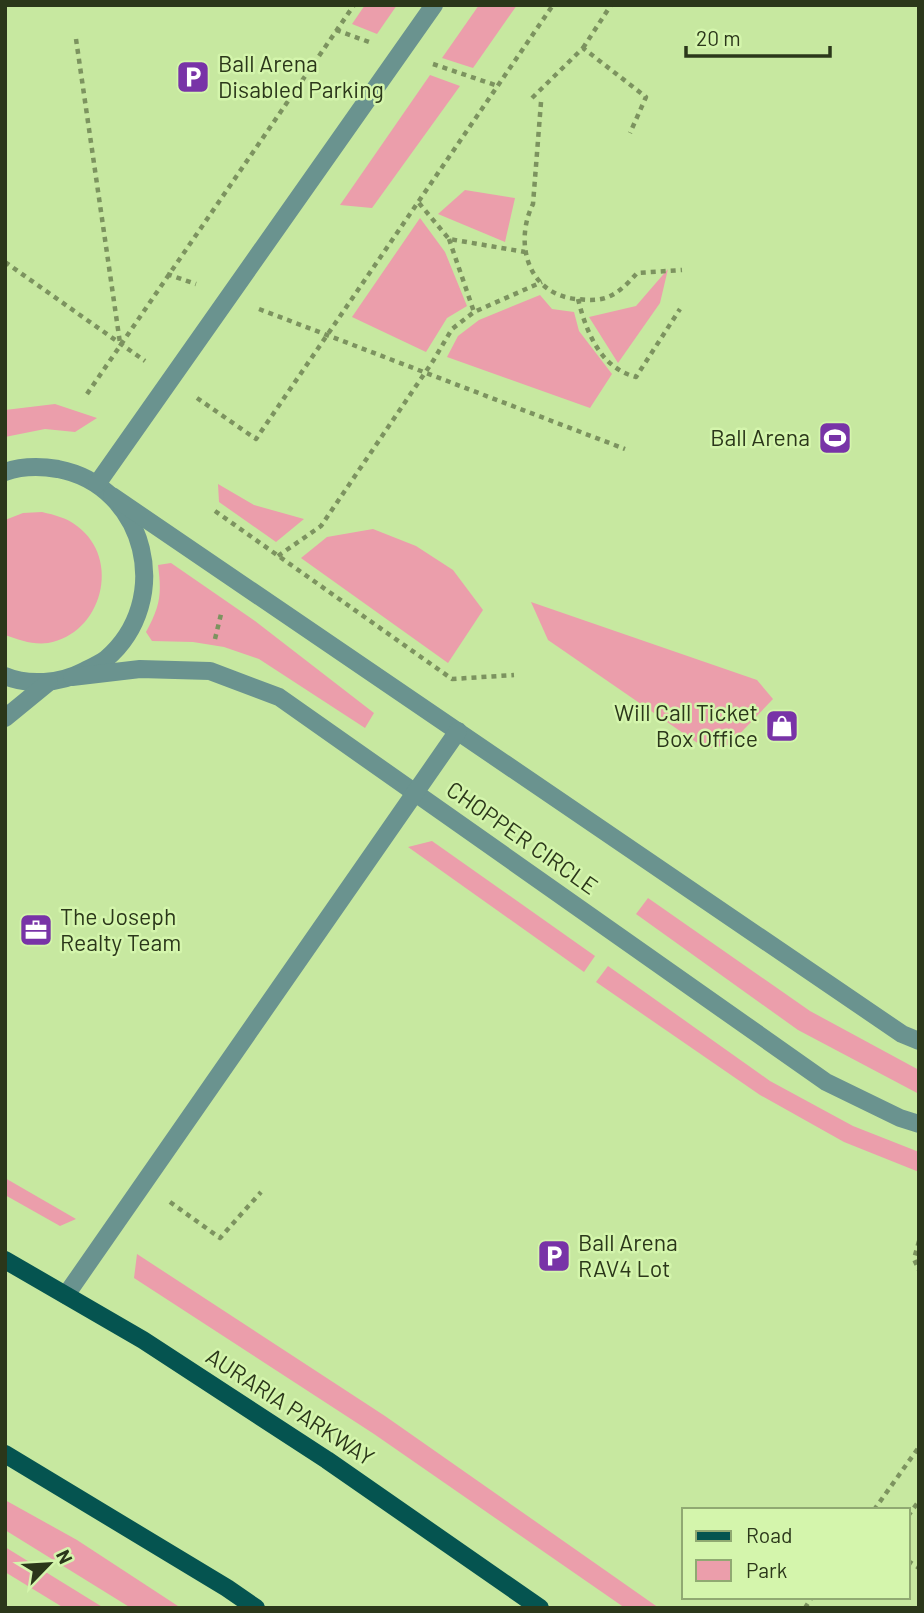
<svg xmlns="http://www.w3.org/2000/svg" width="924" height="1613" font-family="Barlow,sans-serif">
<style>
.green{fill:#eb9eab}
.lines{fill:none;stroke-linecap:round;stroke-linejoin:round}
.path{stroke:#7c935f;stroke-width:4.5;stroke-dasharray:5 5;stroke-linecap:butt}
.minor{stroke:#6a938f;stroke-width:18}
.major{stroke:#055450;stroke-width:18}
.labels{text-anchor:middle;stroke-width:5;stroke-linejoin:round;paint-order:stroke}
.poi-label{font-size:23px;fill:#2b371a;stroke:#d4f5ac;text-anchor:start}
.street-label{font-size:23px;fill:#2b371a;stroke:#d4f5ac}
</style>
<rect width="100%" height="100%" fill="#c7e8a0"/>
<g class="green">
<polygon points="365,5 397,5 377,34 352,24"/>
<polygon points="479,5 517,5 473,68 442,58"/>
<polygon points="430,75 460,86 372,208 340,205"/>
<polygon points="465,190 515,198 505,242 438,214"/>
<polygon points="420,218 445,252 467,306 447,318 426,352 352,317"/>
<polygon points="668,269 660,303 618,363 589,317 636,306"/>
<polygon points="540,295 552,309 574,312 579,331 612,374 590,408 447,357 458,336 479,320"/>
<polygon points="55,404 97,418 75,432 45,429 5,437 5,410"/>
<polygon points="218,484 254,505 304,519 276,542 219,502"/>
<path d="M42 512C55 515 67 518 77 526 122 559 102 634 48 643 33 645 19 640 5 635V520L23 513Z"/>
<polygon points="373,529 416,546 453,570 483,610 448,663 301,558 327,537"/>
<path d="M171 563 255 621 374 713 365 728 259 659 224 647 193 642 152 641 146 632C160 606 162 595 158 565Z"/>
<polygon points="531,602 757,680 773,699 729,745 708,748 696,742 548,640"/>
<polygon points="432,841 595,956 584,972 408,847"/>
<polygon points="648,898 810,1011 919,1070 919,1094 798,1030 636,914"/>
<polygon points="608,966 770,1081 853,1126 919,1152 919,1172 844,1142 760,1095 596,982"/>
<polygon points="5,1178 76,1219 60,1226 5,1195"/>
<polygon points="137,1254 385,1416 659,1608 625,1608 374,1434 134,1278"/>
<polygon points="5,1500 77,1540 181,1608 131,1608 5,1530"/>
<polygon points="5,1547 104,1608 64,1608 5,1572"/>
</g>
<g class="lines">
<g class="path">
<polyline points="336,30 369,42"/>
<polyline points="76,39 120,343"/>
<polyline points="583,48 611,5"/>
<polyline points="433,64 498,86"/>
<polyline points="532,98 583,48 646,97 630,133"/>
<path d="M541 102 533 204C514 242 527 294 576 299 587 300 598 301 608 297 620 292 629 282 637 273L682 270"/>
<polyline points="419,203 449,239 525,252"/>
<polyline points="449,239 474,312"/>
<polyline points="5,262 145,361"/>
<polyline points="167,274 196,284"/>
<path d="M578 299C586 331 600 368 636 377L680 309"/>
<polyline points="259,309 625,449"/>
<polyline points="87,394 354,5"/>
<polyline points="197,398 256,439 553,5"/>
<polyline points="215,511 452,679 514,675"/>
<polyline points="278,556 321,526 433,361 452,329 474,312 542,282"/>
<polyline points="215,639 222,610"/>
<polyline points="170,1202 220,1238 261,1192"/>
<polyline points="919,1241 914,1259 919,1270"/>
<polyline points="874,1510 919,1447"/>
<polyline points="908,1516 919,1501"/>
<polyline points="908,1561 919,1568"/>
<polyline points="805,1608 812,1597"/>
</g>
<g class="minor">
<path d="M5 472C22 466 40 466 58 469 147 486 174 601 106 659 99 664 90 668 82 672 61 683 28 686 5 676"/>
<polyline points="97,484 434,5"/>
<polyline points="112,496 902,1034 919,1041"/>
<polyline points="72,677 140,669 210,671 279,697 826,1082 900,1118 919,1124"/>
<polyline points="5,718 49,682"/>
<polyline points="66,1295 458,731"/>
</g>
<g class="major">
<polyline points="5,1260 143,1340 327,1460 540,1608"/>
<polyline points="5,1454 227,1588 256,1608"/>
</g>
</g>
<defs>
<symbol id="parking-square" viewBox="-11 -11 22 22"><rect x="-9" y="-9" width="18" height="18" rx="4" fill="#7833a7" stroke="#d4f5ac"/><path d="M-3.5-5.5H1a3.5 3.5 0 0 1 0 7H-1V5.5H-3.5ZM-1-3.4V-.6H.8a1.4 1.4 0 0 0 0-2.8Z" fill="#fff"/></symbol>
<symbol id="stadium-square" viewBox="-11 -11 22 22"><rect x="-9" y="-9" width="18" height="18" rx="4" fill="#7833a7" stroke="#d4f5ac"/><path d="M0-5a6.5 5 0 1 0 0 10a6.5 5 0 1 0 0-10ZM-3.5-1.8h7v3.6h-7Z" fill="#fff"/></symbol>
<symbol id="shop-square" viewBox="-11 -11 22 22"><rect x="-9" y="-9" width="18" height="18" rx="4" fill="#7833a7" stroke="#d4f5ac"/><path d="M-5-2.5h2.3a2.7 3.5 0 0 1 5.4 0H5L5.5 6h-11ZM-1.5-2.5h3a1.5 2.3 0 0 0-3 0Z" fill="#fff"/></symbol>
<symbol id="office-square" viewBox="-11 -11 22 22"><rect x="-9" y="-9" width="18" height="18" rx="4" fill="#7833a7" stroke="#d4f5ac"/><path d="M-6-3h4V-5.5h4V-3h4V5H-6ZM-1-4.5V-3h2v-1.5ZM-6 0V1H6V0Z" fill="#fff"/></symbol>
</defs>
<g fill-rule="evenodd">
<use href="#parking-square" x="174" y="58" width="38" height="38"/>
<use href="#stadium-square" x="816" y="419" width="38" height="38"/>
<use href="#shop-square" x="763" y="707" width="38" height="38"/>
<use href="#office-square" x="17" y="911" width="38" height="38"/>
<use href="#parking-square" x="535" y="1237" width="38" height="38"/>
</g>
<g class="labels">
<g class="poi-label">
<text x="218" y="72">Ball Arena<tspan x="218" dy="26">Disabled Parking</tspan></text>
<text x="810" y="446" text-anchor="end">Ball Arena</text>
<text x="758" y="721" text-anchor="end">Will Call Ticket<tspan x="758" dy="26">Box Office</tspan></text>
<text x="60" y="925">The Joseph<tspan x="60" dy="26">Realty Team</tspan></text>
<text x="578" y="1251">Ball Arena<tspan x="578" dy="26">RAV4 Lot</tspan></text>
</g>
<g class="street-label">
<text transform="translate(522 838) rotate(35)" y="8">CHOPPER CIRCLE</text>
<text transform="translate(290 1407) rotate(33)" y="8">AURARIA PARKWAY</text>
</g>
</g>
<rect width="924" height="1613" fill="none" stroke="#2b371a" stroke-width="14"/>
<rect x="682" y="1508" width="228" height="91" fill="#d4f5ac" stroke="#90a972" stroke-width="2"/>
<rect x="696" y="1531" width="35" height="10" fill="#055450" stroke="#90a972" stroke-width="2"/>
<text x="746" y="1543" font-size="21" fill="#2b371a">Road</text>
<rect x="696" y="1560" width="35" height="21" fill="#eb9eab" stroke="#90a972" stroke-width="2"/>
<text x="746" y="1578" font-size="21" fill="#2b371a">Park</text>
<g transform="translate(49 1564) rotate(65)" stroke="#d4f5ac" stroke-width="5" paint-order="stroke">
<path d="M0-5L12 26L0 18L-12 26Z" fill="#2b371a"/>
<text y="-10" font-size="19" font-weight="bold" text-anchor="middle" fill="#2b371a">N</text>
</g>
<path d="M686 46v10h144v-10" fill="none" stroke="#2b371a" stroke-width="3.5"/>
<text x="696" y="46" font-size="21" fill="#2b371a" stroke="#d4f5ac" stroke-width="5" paint-order="stroke">20 m</text>
</svg>
